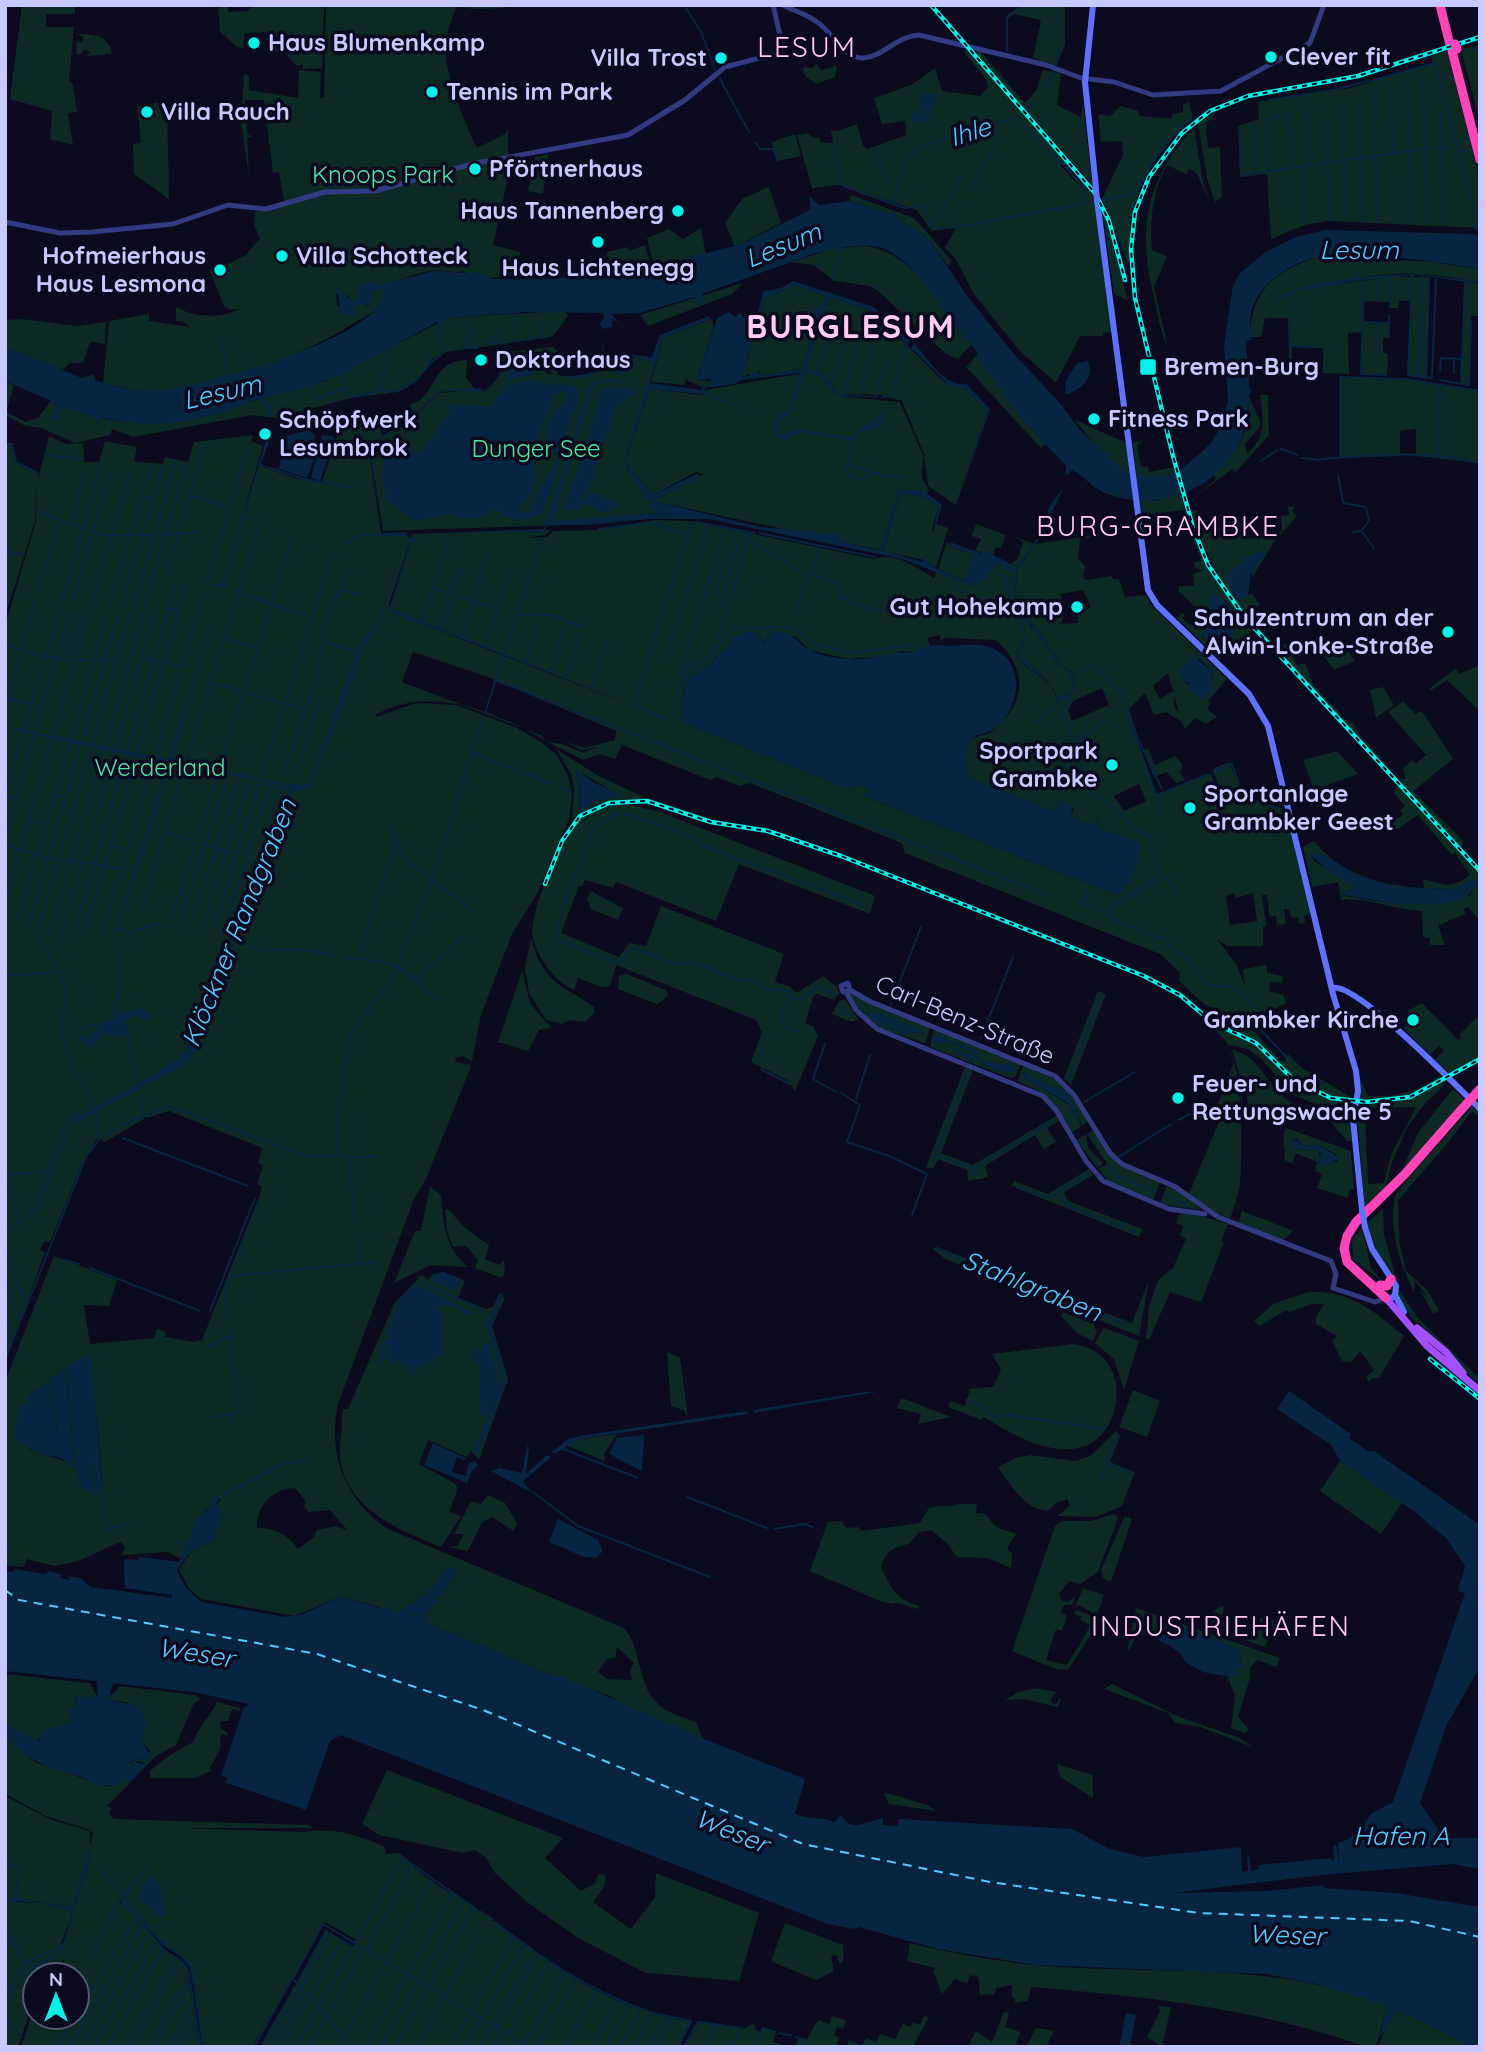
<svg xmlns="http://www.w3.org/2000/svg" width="1485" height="2052" font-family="Quicksand,sans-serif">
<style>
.green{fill:#0d2924;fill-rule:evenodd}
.water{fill:#072540;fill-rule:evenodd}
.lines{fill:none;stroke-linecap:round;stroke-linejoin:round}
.stream{stroke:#072540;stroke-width:2}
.ferry{stroke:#56caff;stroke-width:2;stroke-dasharray:9 7;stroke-linecap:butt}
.tertiary{stroke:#323b81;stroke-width:5}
.secondary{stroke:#5f72ff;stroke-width:6}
.primary{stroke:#a34fff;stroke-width:7}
.motorway{stroke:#ff43b9;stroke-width:9}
.rail-casing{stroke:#00f3e7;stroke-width:4.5}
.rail{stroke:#0b0a1e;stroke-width:2;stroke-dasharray:5;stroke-linecap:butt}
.secondary-bridge{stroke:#5f72ff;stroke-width:6}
.motorway-bridge{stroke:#ff43b9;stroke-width:9}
.poi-dot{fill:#00f3e7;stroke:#0b0a1e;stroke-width:2.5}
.labels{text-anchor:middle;stroke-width:7;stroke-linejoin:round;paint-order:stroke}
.poi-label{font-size:24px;font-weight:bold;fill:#c8caff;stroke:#0b0a1e;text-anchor:start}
.park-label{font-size:24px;fill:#4ce7a9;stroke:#0b0a1e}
.street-label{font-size:24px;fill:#c8caff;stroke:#0b0a1e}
.water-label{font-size:26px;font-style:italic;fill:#56caff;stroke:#0b0a1e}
.quarter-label{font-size:28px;letter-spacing:2px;fill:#ffcaf3;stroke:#0b0a1e}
.district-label{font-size:32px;font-weight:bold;letter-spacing:2px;fill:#ffcaf3;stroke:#0b0a1e}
</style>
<rect width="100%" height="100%" fill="#0b0a1e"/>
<g class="green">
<polygon points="22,5 75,5 75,14 46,14 46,27 74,27 69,80 73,85 77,112 68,113 73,145 50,139 52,111 10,99"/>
<polygon points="218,5 227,5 229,12 248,11 251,5 324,5 322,68 303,69 303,64 297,66 284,52 276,52 275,36 270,32 245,33 243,48 237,47 220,32"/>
<path d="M326 5H503L504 8 473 9 457 6C452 17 447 31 446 43 443 72 464 121 477 148L505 134 508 128V155L512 160 493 245 520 252 517 269 530 275 487 278 461 271 457 273C450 272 442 269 435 270 421 270 368 292 356 301H352L347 295 336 294 337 306 355 316 354 307 359 303 368 306 372 293 378 289 383 290C385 308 368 315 354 323 297 359 233 380 167 390 146 393 123 389 103 383L109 321 149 314V321L190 327 184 322 176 321V307C195 318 222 319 241 308L230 310 224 306 209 269 214 271 246 255 260 238 254 225 255 212 285 206 279 172 273 173 264 100H245L247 134 253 137 247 138 249 176 241 122 244 74 249 76V90L298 98 299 70 321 72 320 98H324Z"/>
<polygon points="1021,5 1065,5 1065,45 1056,66 1033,58 1041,20 1014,14 1008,19 1006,52 1006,16"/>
<path d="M77 34C93 34 109 35 112 54L87 56 90 52 85 49 81 54H76L77 42H83V37Z"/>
<polygon points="1480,46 1480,123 1461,49"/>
<polygon points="966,49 1070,165 1060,165 1085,192 1077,173 1093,193 1113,332 1103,333 1103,336 1080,336 1056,383 1022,353 1002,329 974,294 955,258 945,248 956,228 931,231 917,210 841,185 812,188 797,135 809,133 811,137 820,139 820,142 833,143 831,130 839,131 857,124 863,146 868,149 906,135 905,121 882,124 874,98 911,85 935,68 942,91 980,96 988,87 986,79 965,54"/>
<polygon points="1447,51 1480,179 1480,228 1328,221 1304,225 1271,239 1267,174 1240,177 1238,126 1259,119 1258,102 1351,88 1433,63 1431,56"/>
<polygon points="975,52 981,52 1025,103 1036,91 1043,70 1061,74 1057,105 1081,117 1083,103 1092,184"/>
<polygon points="816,63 821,70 837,66 835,77 816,84 805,76 803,67 813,68"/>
<path d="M1187 95 1193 119C1162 144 1138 181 1131 220 1129 233 1133 252 1128 263L1102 199 1123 155 1122 141 1101 142 1098 114 1110 116 1121 106 1138 111 1140 116 1172 119V114L1183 112V104L1188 103Z"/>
<polygon points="167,101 169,198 169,199 134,174 133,144 141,143 137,106"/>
<polygon points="1220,109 1206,124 1208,148 1220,147 1222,197 1215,202 1207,178 1198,123"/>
<path d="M1194 128 1203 181 1210 203 1196 172 1189 169 1186 174 1167 165C1153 190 1149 221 1152 250L1167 256 1154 287 1168 348C1161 334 1158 317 1155 302 1137 232 1144 181 1194 128Z"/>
<polygon points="795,134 801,156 778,161 771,142"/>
<polygon points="548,154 543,194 528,191 535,157"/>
<polygon points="769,187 781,223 735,247 725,223 742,199"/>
<polygon points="851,195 914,218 952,261 948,266 927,237 898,219 895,212 890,214 849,201"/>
<polygon points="1102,209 1107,221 1128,301 1114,294"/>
<polygon points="701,228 706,255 654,266 647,238 669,229 683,239"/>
<polygon points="645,245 651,267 615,273 606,252 628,247 629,251"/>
<path d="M864 246C913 250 943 310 971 345L958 359 946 354 878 291 870 286 835 281 813 265 791 262 832 249Z"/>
<path d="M1318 257 1440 262 1437 263 1480 269V282C1460 279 1440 275 1420 274 1381 272 1339 280 1301 289L1391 277H1430L1427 379 1408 376 1410 300 1399 301 1398 308H1389V302L1364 301V321L1389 323V338H1383V353L1388 354 1387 375H1362V332L1348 333 1349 374 1323 373V348L1292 347V361H1289L1288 318H1265L1261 337H1250C1250 291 1276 270 1318 257Z"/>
<polygon points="1465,282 1480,283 1480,316 1471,316 1468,386 1461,384"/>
<polygon points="743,283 732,294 648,326 640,315"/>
<polygon points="796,285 825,296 822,307 815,307 807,355 801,369 763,375 760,372 741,377 766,298"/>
<polygon points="830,297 872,311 941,379 952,386 966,389 987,411 956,505 928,486 924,454 902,401 883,395 840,394 820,373 805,369"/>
<path d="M559 311 566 312 568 316 552 337 445 352 432 359 416 382 398 392 351 398 276 418 253 415 133 437 112 429 110 435 75 443 41 428 25 426 5 415V382L14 385 6 412 26 422 39 417 51 400 57 404 54 423 60 408 65 407 96 418 97 425 98 418C142 426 179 422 222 413L228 408 325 381 448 318Z"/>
<polygon points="22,319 77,326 106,322 105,344 90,342 83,363 70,363 62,370 5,347 5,320"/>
<polygon points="712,319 714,326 697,380 726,382 702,387 686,380 684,385 651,382 663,338"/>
<path d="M553 347 561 354 557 375 542 368 545 373C562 376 588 382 601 369L621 375 630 356 652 362V372L623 461 660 518 597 524 383 531 371 455 381 438 414 418 439 393 470 390 438 392 413 416 410 404C439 398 428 361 467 360L466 378 476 390H473L486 391 497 382 502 371 500 374 499 372 506 352Z"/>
<polygon points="976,356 1046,444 1041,448 966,367"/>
<polygon points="809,372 818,375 839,396 900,402 923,455 922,478 929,490 927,493 899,489 880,550 657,502 654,500 704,474 696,472 653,495 625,461 650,389 704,395 706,390"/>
<polygon points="1341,377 1403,379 1480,390 1480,463 1416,456 1416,429 1400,431 1400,456 1340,458"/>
<path d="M1260 395H1268L1269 435 1235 473 1232 469 1197 496 1216 479 1213 474C1238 452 1251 431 1249 397L1260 421 1259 428 1245 444 1247 454C1266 437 1264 420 1260 395Z"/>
<polygon points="1075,420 1127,443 1130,476 1102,453"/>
<path d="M367 421 370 431 380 426 382 436 370 457 381 533 406 532 410 541 389 604 392 612 635 707 391 609 412 542H420L412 540V534L551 530 545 535 525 538 546 537 553 531 599 530 654 520 690 521 874 559C894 551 919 569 934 578L937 571 975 587 971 583 978 585 998 562 1008 570H1013L1010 564 1018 559 1023 542 1015 537 1035 544 1110 533 1080 540 1078 558 1085 566 1083 578 1086 580 1112 576 1113 579H1119L1125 597 1146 595 1151 605 1227 679 1208 701 1211 703 1207 709 1217 717 1206 724 1195 718 1185 729 1181 721 1166 712 1154 715 1145 693 1129 709 1136 741 1157 794 1211 774 1221 804H1224L1213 769 1229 762 1243 797 1285 809 1311 914 1304 916 1305 923 1299 924 1298 917 1291 918 1289 909H1284L1286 923 1277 925 1276 916 1270 917 1267 895H1262L1266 926 1263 927V946H1227L1217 939 1236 964 1245 986 1243 969 1267 965V973L1283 976 1282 983 1270 982 1269 991 1283 995 1286 1003 1243 1025 1203 1003 1179 981 1180 973 1160 954 905 853 902 843 750 783 740 786 717 777 710 780 622 745 615 759 600 754 583 760 548 742 562 744 584 753 596 747 582 750 563 741 584 748 615 740 616 731 488 677 413 652 402 682 541 735 545 740C493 711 431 684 375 715L376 717 416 703 456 705 517 728 542 743 557 755 569 778 572 798 569 819 537 894 512 934 481 1015 472 1061 463 1056 455 1058 456 1062 471 1065 470 1069 426 1179 414 1199 338 1404C327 1453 345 1501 388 1529L624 1628C642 1648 637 1684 657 1703 667 1713 683 1717 696 1722L703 1739 623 1705 610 1696 548 1674 424 1622 426 1613 458 1572 449 1566 429 1591 397 1613 341 1596 295 1616 201 1599 189 1589 179 1570 192 1550 212 1542 222 1516 217 1506 220 1499 211 1500V1506L205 1510 181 1559 168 1552 122 1555 125 1546 120 1542 78 1561 55 1566 27 1559 24 1567 5 1565V1382L54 1256 117 1280 109 1306 84 1305 90 1344 154 1338 157 1329 165 1331V1337L194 1342 202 1340 259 1197 262 1187 257 1184 263 1166 258 1163 262 1148 169 1111 146 1118 143 1115 144 1119 105 1142 97 1138 80 1169 50 1242 44 1241 40 1250 45 1252 5 1363V626L36 521 37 482 35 521 5 617V444H11L15 462 38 473V480L49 436 66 444 83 443 84 462H99L105 441 137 447 134 461 163 464 165 457 188 462 194 442 253 435 251 442 263 446 243 514 260 466 297 479 322 482 339 430ZM1035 546 1016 571 1018 602 1028 621 1037 628 1058 661 1072 673 1077 689 1058 704C1054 677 1028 673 1016 656L1024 638 1018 655 1039 671 1060 698 1075 689 1070 673 1055 660 1035 630 1029 627 1016 603 1013 571ZM1083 590 1091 607 1078 615V623L1061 624 1065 610 1060 594ZM773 632 796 637 809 650 848 659 891 656 901 651 912 653 930 645 927 638 940 635 941 643 943 638 995 640C1024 663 1028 698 1001 722 997 726 994 731 989 733 982 737 976 734 971 742 962 752 967 766 969 778L1055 812 1061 801 1074 808 1071 817 1090 825 1102 818 1096 823 1098 828 1138 842C1135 859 1134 886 1116 894L1107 891 864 796 872 790 865 785 846 788 684 723C676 700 685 673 711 666 717 648 742 642 759 636L765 644ZM1200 659 1213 672V680L1203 699 1184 681 1180 669ZM1168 673 1179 713 1174 707V690L1160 699 1153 686ZM1102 688 1109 705 1072 721 1068 710 1073 701ZM1139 784 1146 801 1124 811 1114 796ZM1234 893 1236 898 1253 893 1257 921 1230 925 1226 896ZM68 1366 87 1378 97 1419 102 1482 92 1495 95 1487 94 1440 91 1442 93 1487 79 1485ZM66 1367 75 1467C59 1457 46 1456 29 1449L31 1393 49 1381 57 1455H59L52 1378ZM292 1488 296 1489 306 1502 304 1506 308 1512 330 1510 348 1531 336 1526 317 1530 314 1537 298 1549C287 1534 275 1528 257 1528 256 1508 271 1490 292 1488ZM617 1647 634 1663 630 1670 632 1680 607 1679 598 1672 607 1659 615 1658Z"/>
<polygon points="1144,440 1137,445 1141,467 1148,466 1149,472 1175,467 1176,472 1164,476 1136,476 1133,443"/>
<polygon points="901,494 925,497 938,507 931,535 936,524 948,528 936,568 924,560 883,551"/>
<polygon points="1181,494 1185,510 1142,515 1139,499 1155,501"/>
<path d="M1295 506 1292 511 1297 516 1274 542 1252 578V571L1264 554 1250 558 1228 576 1236 599 1252 594 1260 605 1245 614C1220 582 1204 550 1191 512L1197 510 1202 531 1244 519 1246 539 1254 538V534L1282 531 1281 516 1289 515 1288 507Z"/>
<polygon points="1184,513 1208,568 1252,630 1219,659 1177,618 1182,612 1185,614 1182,618 1190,625 1194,622 1203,630 1202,638 1223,649 1238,615 1225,600 1210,610 1210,615 1193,605 1179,592 1179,586 1194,586 1193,574 1204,570 1195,568 1194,562 1202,561"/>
<polygon points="976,524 1006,535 1001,548 996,547 993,554 975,551 981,539 972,536"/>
<polygon points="947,542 952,548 975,554 966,581 938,569"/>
<polygon points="1298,639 1292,653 1296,665 1305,664 1314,686 1349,724 1353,722 1358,733 1398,779 1276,648"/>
<polygon points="1345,647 1355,661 1334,670 1324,656"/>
<polygon points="1480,661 1480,711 1447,680 1430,691 1429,689 1456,668 1459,674 1478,666"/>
<polygon points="1383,687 1394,705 1376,718 1370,690"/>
<polygon points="1403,701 1415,714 1422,711 1453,759 1413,791 1464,842 1461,848 1400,782 1405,778 1403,768 1412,760 1416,764 1426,755 1388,712"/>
<polygon points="1148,748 1155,765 1175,756 1183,765 1180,772 1185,780 1177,783 1166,772 1154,777 1143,750"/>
<path d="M556 749 597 775 647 799 602 803 572 823 574 787 570 772ZM576 770 620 795 595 802 578 813 580 795Z"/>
<polygon points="1337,751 1358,774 1314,790 1303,760"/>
<path d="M1397 785 1480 875V921L1468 907 1463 909 1466 914 1438 925 1445 945H1430V938L1423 937 1422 911C1392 910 1371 897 1341 900L1338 882 1312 887 1303 847 1314 841C1342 875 1382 886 1424 888L1423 879 1446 885 1460 882 1470 875 1455 853 1452 855 1418 815 1398 829 1392 828 1393 824 1389 823 1403 815 1400 810 1405 806 1394 793ZM1312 856 1328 857 1358 876 1397 887 1453 889 1473 880 1478 884 1473 888 1470 896C1428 910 1384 903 1342 895L1353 889 1351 883 1314 861Z"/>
<path d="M626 804 660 812 875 896 870 914 739 864 716 921 616 882 613 888 585 880 582 887 579 886 561 933 619 957 629 943 646 946 661 906 784 954 775 982 789 986 797 993 823 976 837 987 839 993 834 1000 817 994 813 997 805 1023 814 1027 818 1036 795 1091 787 1080 751 1062 762 1032 756 1020 616 965 610 986 601 987 578 978 574 990C554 981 538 958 533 938 528 914 563 831 582 816 596 806 610 806 626 804Z"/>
<polygon points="590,891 623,908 618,920 591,909 587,899"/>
<path d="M531 938C544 984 559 983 594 1007V1013L585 1022 569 1020 562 1024 546 1020 529 993 525 966Z"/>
<polygon points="522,971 530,1003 551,1028 539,1030 528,1051 498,1042"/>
<polygon points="627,974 667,991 668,996 657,1004 618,989 619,976"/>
<polygon points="1098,991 1106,994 1071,1085 1064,1078"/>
<path d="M849 993 931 1026 925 1043 878 1028 862 1015ZM874 1012C885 1016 916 1028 926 1034L911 1032 906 1035 888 1027 886 1020 863 1014Z"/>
<polygon points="845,999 858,1019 852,1022 832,1014 839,1001"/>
<polygon points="1422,1003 1458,1040 1461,1037 1459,1035 1480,1014 1480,1057 1450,1074 1435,1060 1444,1050 1439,1046 1430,1055 1404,1029 1408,1011"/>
<polygon points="1203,1017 1254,1045 1298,1086 1325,1098 1353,1105 1349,1113 1332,1111 1291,1094 1262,1059 1247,1049 1229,1045"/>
<path d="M1249 1026 1280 1060 1285 1062 1288 1054 1302 1068 1354 1099C1309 1111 1275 1049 1239 1032Z"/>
<path d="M934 1030 1021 1063 1015 1077 1010 1078 930 1047ZM934 1035 977 1050 979 1058C991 1065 1005 1061 1017 1070 1004 1075 984 1068 975 1056L971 1061 946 1045 970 1056 974 1052 947 1042 936 1044Z"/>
<path d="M1228 1050C1243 1064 1243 1159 1240 1183 1238 1195 1234 1207 1230 1219L1209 1211 1189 1194 1218 1124 1212 1119 1234 1062Z"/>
<path d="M1232 1050C1258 1055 1265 1081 1284 1097 1299 1110 1330 1117 1350 1121L1352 1141H1347L1330 1121 1293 1107 1248 1108 1247 1093 1242 1092V1121L1239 1073Z"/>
<path d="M1023 1065C1060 1076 1069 1091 1089 1121L1082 1126 1075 1106 1063 1089 1051 1087 1023 1072 1026 1079 1071 1106 1072 1113 1075 1111 1081 1127 1071 1132 1042 1093 1018 1081Z"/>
<polygon points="965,1067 973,1070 941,1153 973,1165 1056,1116 1059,1121 1047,1128 1056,1142 1044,1149 1035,1135 985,1166 988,1177 968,1181 967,1170 938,1159 933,1169 926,1167"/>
<path d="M1359 1076 1368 1096C1395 1097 1418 1093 1439 1076L1443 1080 1402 1098 1366 1100V1103L1414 1097 1443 1083 1445 1085 1427 1101 1406 1129 1392 1162 1385 1190 1365 1210 1357 1115ZM1416 1107 1391 1155 1384 1183 1368 1184 1365 1108Z"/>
<polygon points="1453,1089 1466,1101 1400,1175 1418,1133"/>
<path d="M1472 1107 1480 1114V1118L1472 1111 1447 1144 1398 1200 1399 1240 1406 1271 1427 1290 1439 1310 1433 1314 1420 1290 1428 1297 1415 1281 1414 1292C1400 1265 1388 1228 1395 1197 1398 1188 1461 1119 1472 1107Z"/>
<path d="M1286 1128 1351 1151 1354 1189 1349 1190 1348 1198 1317 1188 1322 1174 1315 1171 1317 1162 1296 1153 1292 1163 1284 1160C1288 1149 1279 1140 1286 1128ZM1296 1138 1303 1146 1319 1145 1336 1154 1338 1161 1320 1164 1319 1150 1295 1149 1292 1140Z"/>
<polygon points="1094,1129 1117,1162 1160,1182 1153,1201 1108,1181 1076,1140 1086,1134 1088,1148 1103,1163 1098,1168 1108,1165 1087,1134"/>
<polygon points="1089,1169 1093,1175 1064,1192 1068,1201 1142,1229 1139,1237 1011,1186 1014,1181 1048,1194"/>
<polygon points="1167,1185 1181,1191 1201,1210 1160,1204"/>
<path d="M430 1186 441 1195C443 1223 445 1248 468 1267L431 1265 394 1283 415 1231H421Z"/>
<polygon points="448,1209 465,1228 489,1245 485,1259 499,1265 504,1260 505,1272 502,1278 475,1268 478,1260 466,1246 453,1247 447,1231 445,1210"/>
<polygon points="1383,1209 1384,1234 1397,1282 1377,1252 1367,1223"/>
<polygon points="1242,1211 1294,1231 1283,1240 1238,1223"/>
<polygon points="1190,1213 1228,1224 1221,1241 1224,1242 1201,1302 1170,1292 1149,1340 1146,1338 1149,1307 1155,1289 1160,1278 1173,1268 1186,1239 1180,1235 1183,1226 1176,1223 1180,1214"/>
<polygon points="1362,1227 1371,1268 1385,1284 1353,1259 1352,1242"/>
<polygon points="937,1247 1132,1323 1149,1280 1139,1336 945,1259 932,1248"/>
<path d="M444 1272 465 1281 458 1298 486 1309 493 1307 499 1294 505 1298 492 1326 508 1379 479 1460 471 1451 467 1457 428 1440 419 1464 456 1484 457 1491 449 1512 461 1516 441 1547C392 1528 330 1500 341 1436 343 1427 340 1419 343 1409H348L394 1304 422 1275 428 1280 433 1274Z"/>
<polygon points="1398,1288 1416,1316 1480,1379 1480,1386 1423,1330 1420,1323 1416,1323 1397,1296"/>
<path d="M1308 1292C1350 1290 1374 1311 1404 1336L1379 1378H1372L1369 1382 1366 1377 1374 1370 1360 1351 1352 1362 1342 1361 1332 1341 1337 1336 1316 1324V1317L1324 1304H1312L1290 1312 1286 1310 1260 1326 1254 1321 1273 1304Z"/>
<polygon points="1063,1312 1093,1324 1097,1331 1093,1341 1077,1333 1061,1316"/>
<polygon points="1104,1328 1139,1341 1124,1390 1114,1359 1095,1343"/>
<path d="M1072 1344C1136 1350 1125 1439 1079 1448 1047 1455 1009 1433 984 1417L981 1420 948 1407 950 1401 965 1406 970 1389 993 1387 1001 1370 992 1354Z"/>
<polygon points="667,1352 680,1358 688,1417 684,1410 671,1406"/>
<polygon points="1133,1390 1160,1401 1147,1437 1119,1427"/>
<polygon points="901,1398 902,1398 951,1417 918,1424 921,1414 897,1408"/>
<path d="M1116 1431 1120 1436 1110 1462 1135 1472 1122 1506 1096 1517 1057 1516 1070 1506 1068 1499 1058 1502 1047 1511C1024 1509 1010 1484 998 1467L1015 1458 1030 1455 1076 1461 1092 1455Z"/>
<polygon points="617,1434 604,1454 605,1461 565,1445 579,1439"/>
<polygon points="1340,1461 1402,1503 1381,1534 1320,1491"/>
<polygon points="488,1495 505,1503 517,1523 514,1531 492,1517 482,1522 468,1551 448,1547 457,1546 464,1534 454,1534 471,1501 481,1504"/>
<path d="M958 1504H977L976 1513 985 1514 996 1527 1016 1534 1007 1548 1012 1554 1011 1568 987 1558 957 1557 947 1543 931 1530 919 1532 909 1544C893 1547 885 1552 881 1568 893 1590 895 1599 920 1606L917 1609 895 1602 894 1604 882 1602 810 1571 828 1522 842 1521 846 1528 858 1527 861 1531 920 1523 929 1508C939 1504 947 1508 958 1504Z"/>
<path d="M1114 1514 1118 1518 1098 1572 1080 1584 1069 1581 1059 1594 1062 1601 1068 1602 1076 1595 1072 1605H1064L1061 1612 1067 1616 1062 1631 1056 1629 1046 1660 1067 1665C1075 1652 1084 1638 1090 1625L1080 1620 1081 1616 1074 1614 1076 1610 1101 1619 1068 1670 1056 1669 1012 1651 1055 1526 1062 1521H1091Z"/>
<polygon points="1125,1516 1132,1519 1111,1582 1103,1578 1101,1570"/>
<polygon points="1083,1588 1104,1595 1097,1615 1079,1605 1075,1607"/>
<polygon points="1221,1606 1224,1607 1219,1628 1251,1640 1261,1617 1271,1619 1274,1621 1265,1647 1208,1627 1211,1620 1208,1615"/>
<path d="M1136 1608 1280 1658 1276 1667 1258 1660 1250 1667V1678L1238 1717 1249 1729 1246 1733 1231 1728 1235 1695 1227 1677H1231L1241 1665 1240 1650C1219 1642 1203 1633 1180 1632 1165 1631 1152 1638 1138 1633L1127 1653Z"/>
<polygon points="5,1674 89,1683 98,1697 76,1697 75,1707 69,1708 71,1723 44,1733 36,1741 5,1723"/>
<polygon points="1112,1684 1179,1717 1240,1738 1252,1747 1201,1727 1175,1723 1168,1713 1104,1689"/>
<path d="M120 1686 195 1695 201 1699 194 1703 176 1745 156 1756 107 1806 112 1808 109 1814 114 1819 308 1825 313 1828H182L303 1832C334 1827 357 1834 385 1847L386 1854 398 1853 405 1857C425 1882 458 1895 483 1913 552 1965 604 2008 692 2022L678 2047H262L326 1932 353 1948 357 1940 325 1922 252 2047H202L196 1991 189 1967 183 1958 163 1945 120 1900 119 1903H123L162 1948 182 1961 187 1969 200 2047H21L35 2006V2017H77V1975H56L67 1968 63 1959 61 1968 51 1975H35V1996L18 2047H5V1796L52 1820 90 1831V1847L93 1833 90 1830 46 1816 5 1794V1729L11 1742 35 1762 106 1786H115L128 1774 126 1782 145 1763 138 1761 127 1770 128 1764 139 1759 149 1761 151 1753 140 1738C147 1726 145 1710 130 1704 123 1700 116 1703 108 1698ZM89 1850 91 1854 63 1949 60 1947 73 1911 40 1903 15 1902 19 1867 16 1898 69 1907 74 1903Z"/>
<polygon points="1037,1688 1056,1692 1050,1701 1055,1705 1062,1697 1058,1707 1023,1699 1005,1700 1018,1692"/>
<path d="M217 1702 240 1708V1711L232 1709 228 1721H221L220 1728 228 1733 227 1736 221 1734 220 1750 210 1767 211 1771 195 1778H150V1771L170 1755 193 1742C198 1727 210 1717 217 1702Z"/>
<polygon points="1057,1764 1093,1775 1093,1798 1060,1777"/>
<polygon points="387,1770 563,1838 545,1858 581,1891 595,1883 598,1875 603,1874 606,1877 604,1887 593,1902 631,1929 655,1897 656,1873 759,1913 739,1981 646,1973 578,1938 527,1902 494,1872 486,1858 475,1850 463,1853 379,1835 362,1824"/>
<polygon points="887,1793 928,1805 936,1811 889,1804 884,1794"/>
<polygon points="785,1923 843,1945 843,1963 839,1963 837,1955 831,1956 834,1971 816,1980 771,1961"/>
<path d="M910 1943C951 1953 994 1961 1035 1965 1154 1976 1274 1959 1387 2006L1386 2012 1376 2047H1367C1254 2008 1150 1997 1031 1987L1028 2001 1015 2003V1998L1012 1997V1985L996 1988 995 1994 980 1995 978 1977 970 1975 967 1984 955 1979 942 1994 933 1971 935 1968 907 1961Z"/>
<polygon points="1158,2006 1171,2007 1162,2047 1147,2037 1160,2011"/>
<polygon points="1398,2010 1472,2047 1378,2047 1389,2020"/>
<polygon points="1004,2012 1009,2013 1005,2027 1020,2032 1015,2047 968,2046 976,2031 992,2042"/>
<polygon points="832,2016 846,2020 843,2029 837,2027 834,2035 839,2038 837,2044 843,2047 795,2047 798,2039 807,2039 818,2020 829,2024"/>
<polygon points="924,2016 929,2017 913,2047 846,2047 849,2040 862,2046 866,2038 876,2042 880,2034 895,2039 903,2023 910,2027 913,2022 920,2025"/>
<polygon points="699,2023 743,2029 754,2023 756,2030 761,2032 764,2028 776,2032 773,2042 788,2047 685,2047"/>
<polygon points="1036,2028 1054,2031 1046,2047 1026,2047"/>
</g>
<g class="water">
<polygon points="924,93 935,95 937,99 925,124 912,121 911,117 914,111 919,110 922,116 927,113 918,106"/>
<path d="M809 196 819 205 848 201 890 214 895 212 898 219 927 237 968 297 1013 353 1060 403 1079 429 1130 476H1164L1182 469 1211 443 1221 426 1228 401 1224 346 1233 285 1240 273 1266 252 1296 237 1326 230 1473 234 1480 236V269C1435 261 1367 252 1319 257 1292 261 1257 285 1251 313 1249 321 1251 331 1251 340L1246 341 1249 388 1252 391 1249 395C1252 470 1176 519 1107 494 1095 489 1083 477 1072 469L1068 475 1065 474 1066 465 1026 424 976 356 978 354 975 349C947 321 918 258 878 247 859 243 832 249 813 254L702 294 704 304 701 305 695 297 640 313 611 314 619 322 612 319V327L604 329 599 325 604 317 603 313 520 312 511 341 517 313 448 318 441 324 444 350 463 349 443 351 437 322 343 374 298 390 263 398 272 409V416H268L265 404 257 399 222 413 174 423 142 424 99 418 96 425V418L63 407 55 423 52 422 56 403 5 381V347L82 378 94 374 95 380C116 389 141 392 164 390 202 386 389 336 383 290L377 289 372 293V302L365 306 359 304 354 307 355 316 350 318 348 314H340L338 288 352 301 358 299V287L366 281 382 285 437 270 457 273 476 272 493 279 558 278 641 269 739 245 810 210Z"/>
<path d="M1420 274 1480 282 1472 283 1471 323V283L1421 275 1363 280 1296 291 1275 301 1269 318 1276 299C1309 278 1379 275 1420 274Z"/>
<path d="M793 281 874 307 910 341 906 346V343L870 310 830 297 806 369 820 373 840 394 882 397 884 394 891 398 839 396 818 375 805 372 791 412 776 423 781 435 799 429 852 438C864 421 876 425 887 404L879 428 859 432 853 442 800 432 785 440 778 438 771 421 789 410 800 373 741 380 734 384 705 388V392L765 418 703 394 650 389 626 458 627 464 653 495 699 473V477L654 500 657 502 761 527 837 534 843 542 876 550H880L899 489 924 491 942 505 933 535 938 507 925 497 901 494 883 550 922 562 924 559 933 567 965 581 975 554 950 547V542L980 553 984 550 1009 563 1014 570 1039 536 1049 507 1063 488 1042 535 1016 571 1018 598 1031 625 1037 628 1058 661 1072 673 1077 689 1069 696 1071 701 1067 705V697L1058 704C1056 678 1028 672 1016 656L1026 634 1025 643 1018 655 1039 671 1060 698 1075 689 1070 673 1055 660 1035 630 1027 625 1016 603 1014 579 1009 578 1011 603 1025 630 1023 632 1010 608 1005 578 995 572 1013 578V571L1002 569 1000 562 979 585 972 583 975 587 902 559 709 519H644L588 525H547L545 531 541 532 412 534 544 529 590 383 613 379 646 389 652 372V362L630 356 622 375 601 369C589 382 561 378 545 373L532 355 518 354 509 358C505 364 504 373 499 379 486 400 459 386 439 393L414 418 381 438 371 454 382 531 370 454 382 436 412 418 438 392 458 388 486 389C509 375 499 346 534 354 538 359 539 364 543 369 554 382 580 375 594 372L605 340 599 366 621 371 627 354 652 357 660 335 709 316 711 319 663 338 650 383 702 390 703 386 716 384 710 382 711 379 697 380 717 318 729 312 735 317 740 312 744 318H750L746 321 751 333 764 291 781 288ZM796 285 825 296 822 307H815L807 355 801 369 764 375 752 371 749 376 741 377 766 298ZM609 381 634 385 645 391 623 461 656 513 552 521 594 385Z"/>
<path d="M914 343C928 358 944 387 966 384L990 409 956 506 987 411 966 389 950 386 911 348Z"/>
<path d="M522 358 532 361 534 374 512 380 508 385 535 379C555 389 556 382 575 386 581 398 578 409 570 419L551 492 541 515 521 520 501 516 500 511 492 510 478 519H461L450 514 413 521 386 498C380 471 379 452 406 439L415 453 421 452 450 411 449 404 490 406 505 388 510 369ZM563 391 567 401 553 412 546 433 557 458C550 478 534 489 531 512L520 513V507L528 499 536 481 531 454 553 400 551 396Z"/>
<path d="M1088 361C1095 379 1080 390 1066 395 1062 381 1071 374 1077 363Z"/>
<polygon points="610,388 637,389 634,396 617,405 590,486 581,499 588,499 592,492 620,503 609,513 593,510 599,508 587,504 579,507 583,510 562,510 583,457 601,389"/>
<polygon points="270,427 272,435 261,463 266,467 260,467 245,516 250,520 244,519 224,588 210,586 211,583 222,585"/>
<polygon points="309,430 315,435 316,454 307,478 279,469 286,436"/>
<polygon points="322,435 332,436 335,439 320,481 311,478"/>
<polygon points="404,533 420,542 412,542 392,609 636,706 423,624 409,621 389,610 410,542 409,536 361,536 345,545 344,543 361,534"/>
<polygon points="406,539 377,631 364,646 343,706 309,788 294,791 290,796 233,941 221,983 209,1005 197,1047 188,1061 156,1081 149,1081 140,1089 98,1110 99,1117 94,1114 72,1125 38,1212 33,1215 72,1121 137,1084 127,1035 108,1037 103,1033 94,1045 87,1046 78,1038 82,1034 88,1037 102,1025 65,1031 113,1019 123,935 153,923 158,924 224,942 157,925 124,936 117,1013 143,1009 150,1012 150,1016 142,1020 137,1015 126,1019 139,1083 179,1058 187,1048 291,787 171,763 119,927 124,928 108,934 116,929 167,763 24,733 5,726 168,759 221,590 172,760 287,784 306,785 311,778 354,660 366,635 375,629"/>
<path d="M1261 551 1265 554 1251 573 1248 596 1238 600 1225 576C1236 570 1244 555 1261 551Z"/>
<path d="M1212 594 1220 596 1238 615C1238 625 1227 647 1218 652L1201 635 1210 615 1209 600Z"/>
<path d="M747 631 756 632 764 644 773 632C798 632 793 642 810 650 821 656 836 658 848 659 870 662 891 650 912 653 933 640 940 648 962 645 1038 636 1025 729 977 735 963 748 966 760 969 778L1055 812 1061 801 1073 805 1071 817 1090 825 1102 818 1096 823 1098 828 1138 842 1141 847C1138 862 1131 887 1117 894L1107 891 862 795 872 790 865 785 846 788 684 723C676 700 685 673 711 666 715 654 728 651 731 639Z"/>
<polygon points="1194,657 1213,672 1211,691 1203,699 1189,691 1189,683 1184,681 1180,669"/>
<polygon points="576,769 593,782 622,795 595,802 578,814 580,795"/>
<polygon points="1315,853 1325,855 1358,876 1397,887 1453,889 1473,880 1478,885 1473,888 1467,898 1443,904 1399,904 1344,895 1342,892 1353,890 1351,883 1335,876 1312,856"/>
<path d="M874 1012C885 1016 918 1028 927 1034L911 1032 906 1035 888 1027 886 1022 883 1026 862 1013Z"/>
<path d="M934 1035 977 1050 979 1058C991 1065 1007 1061 1017 1070 1006 1077 983 1066 975 1056L971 1061 945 1045 970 1055 974 1052 947 1042 935 1044Z"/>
<polygon points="1023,1071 1051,1087 1063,1089 1075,1106 1082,1126 1074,1111 1068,1116 1071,1106 1068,1103 1026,1079"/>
<polygon points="1292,1137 1303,1146 1319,1145 1340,1158 1322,1167 1317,1160 1321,1154 1319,1150 1294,1149"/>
<polygon points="442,1272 462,1279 455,1290 432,1281 432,1276"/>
<path d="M415 1284 477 1315 461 1313 457 1307 441 1305 437 1308 442 1316V1357L437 1356 435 1368 432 1357 430 1369 427 1361 424 1371 423 1361 420 1372 417 1362 415 1375 410 1361V1375L405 1359 404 1376 401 1359 391 1365 387 1341 386 1360H383L381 1371 378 1356 384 1339H388C386 1321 400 1312 400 1298Z"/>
<polygon points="500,1293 503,1294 492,1326 507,1382 476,1457 475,1447 503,1379 487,1326"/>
<path d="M488 1343C497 1369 508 1397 481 1418L480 1366 470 1356 477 1345 479 1357 483 1344Z"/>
<polygon points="91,1353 102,1482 95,1498 91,1495 95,1487 93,1440 93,1488 90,1493 79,1485 67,1366 84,1356 86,1370 86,1355"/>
<path d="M66 1367 75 1468 59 1457C43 1456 30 1450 16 1440 13 1414 26 1393 49 1381L59 1455 52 1378Z"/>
<path d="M1289 1391 1351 1434 1350 1439 1368 1451H1374L1480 1525V1667L1446 1726 1420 1803 1444 1838H1480V1869L1452 1864 1331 1874 1173 1893 1267 1891 1323 1885 1325 1888 1396 1893 1480 1907V2047H1472L1398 2010 1380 2037 1387 2006 1317 1984 1265 1974 1035 1965 938 1949 859 1927 854 1929 828 1924 341 1735 330 1741 306 1810 224 1782 227 1781V1777L221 1776 244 1707 249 1704 193 1692 113 1683 109 1698C123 1707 141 1698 145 1721 146 1729 145 1732 141 1738L148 1752 153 1754 149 1761 139 1759 130 1762 128 1770 135 1762 146 1765 129 1783 126 1782 127 1777 117 1786C110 1785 103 1786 96 1785 90 1784 89 1779 82 1777 55 1770 5 1755 5 1723L38 1741 46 1730 71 1723 69 1707 75 1706 76 1697 98 1696 97 1681 5 1671V1571L13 1572 15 1569 44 1574 50 1571 62 1575 60 1578 70 1580 68 1576 80 1578 91 1587 172 1598V1595L125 1588 124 1559 138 1560 139 1557 179 1562 199 1516 211 1506 210 1500 218 1496 217 1506 222 1516 214 1541 192 1550 177 1570 186 1588 202 1602 285 1617 301 1615 341 1596 378 1608 384 1606 397 1613 429 1591 449 1566 458 1572 426 1613 424 1622 548 1674 575 1682 689 1733 805 1779 795 1814C810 1820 820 1816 835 1822L841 1815C852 1834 866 1821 883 1818V1825L898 1826 899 1819 1072 1829 1110 1849 1144 1857 1241 1847 1242 1872 1248 1871 1247 1855H1249L1251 1871 1259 1869V1865L1330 1858 1334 1862 1333 1846 1336 1845 1339 1862 1338 1843 1349 1839 1365 1826 1364 1824 1371 1814 1393 1802 1465 1593 1458 1591 1465 1566 1446 1538 1416 1513 1340 1461 1331 1445 1277 1409Z"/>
<polygon points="865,1392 877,1392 753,1413 753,1410"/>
<polygon points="747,1411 748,1414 579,1439 554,1454 552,1452 569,1439 579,1436"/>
<polygon points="644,1435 642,1471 609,1454 617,1438"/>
<polygon points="433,1443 466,1458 464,1461 457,1457 452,1472 466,1476 468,1464 475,1461 478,1466 473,1469 467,1483 424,1465"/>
<polygon points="527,1446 529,1447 526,1474 547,1455 551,1457 523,1481 532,1493 491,1471 500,1468 522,1473"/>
<polygon points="558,1519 598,1540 603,1551 596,1558 584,1557 549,1542"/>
<path d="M1178 1625 1240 1650 1241 1664 1244 1665 1231 1677 1203 1672 1185 1662C1182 1649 1163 1644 1151 1635L1159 1630 1161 1634H1171Z"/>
<polygon points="89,1849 91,1854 66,1941 63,1949 57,1948 63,1943 73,1911 40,1903 14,1901 18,1867 17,1898 69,1907 74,1903"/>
<polygon points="155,1875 165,1903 164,1919 139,1899 142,1886"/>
<polygon points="1126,2013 1136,2015 1130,2047 1119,2047"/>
</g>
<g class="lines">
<g class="stream">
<polyline points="684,5 701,32 715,69"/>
<polyline points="1054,5 1063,31 1056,64"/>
<polyline points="1473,49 1480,47"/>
<polyline points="1007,51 1007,18 1023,5"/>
<polyline points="720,79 749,132"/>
<polyline points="1423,80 1428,221"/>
<polyline points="1370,81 1435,63 1477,221 1476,230"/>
<polyline points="1408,81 1412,221"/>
<polyline points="1373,88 1378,223"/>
<polyline points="1391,89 1393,154"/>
<polyline points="1044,91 1054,70"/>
<polyline points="1268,100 1334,90 1368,81"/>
<polyline points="1358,103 1363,223"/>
<polyline points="1341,105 1343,160"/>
<polyline points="1306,107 1309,165"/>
<polyline points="1025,110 1036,104"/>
<polyline points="970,111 975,130"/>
<polyline points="1441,111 1444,221"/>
<polyline points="1289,112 1292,167"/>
<polyline points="1324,118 1326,162"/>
<polyline points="1254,123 1257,173"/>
<path d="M1024 125C1037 140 1088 183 1086 201"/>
<polyline points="1240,128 1242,175 1437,147 1450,149"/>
<polyline points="1455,142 1467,139"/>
<polyline points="756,143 760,149 773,149 778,161"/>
<polyline points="924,146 1016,117"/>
<polyline points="834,147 843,186 905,208 923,205"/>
<polyline points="874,148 889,186"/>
<polyline points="1463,151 1468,151"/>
<polyline points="1344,161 1346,215"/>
<polyline points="905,162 919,147"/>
<polyline points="1328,165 1330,220"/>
<polyline points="1303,168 1306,223"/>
<polyline points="1269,170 1268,119 1282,115"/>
<polyline points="970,191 994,148"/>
<polyline points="1103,200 1135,194 1162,145 1189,119"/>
<polyline points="894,202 904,165"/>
<polyline points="926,205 929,224 933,228 958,227 1092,202"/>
<polyline points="934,224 963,174"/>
<polyline points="1412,275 1408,374 1432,378 1436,278"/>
<polyline points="833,280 843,248"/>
<polyline points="1364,280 1361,374 1385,375"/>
<polyline points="1292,294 1290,346 1317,347"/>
<polyline points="1379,299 1380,279"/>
<polyline points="1390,307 1390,277"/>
<polyline points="1363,322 1389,323"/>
<polyline points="434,334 440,329"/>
<polyline points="492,334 492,343"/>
<polyline points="1389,337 1389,315"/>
<polyline points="222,341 228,378"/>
<polyline points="498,341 501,330"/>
<polyline points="511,341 541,337 544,324"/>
<polyline points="488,344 509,341"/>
<polyline points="463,348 476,348 477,345"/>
<polyline points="464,348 469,321"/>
<polyline points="469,348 473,329"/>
<polyline points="477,348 484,339"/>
<polyline points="428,352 427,356 432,362 444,352"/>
<polyline points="1378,354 1379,323"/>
<polyline points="347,371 345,378 349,397 377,392 383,373"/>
<polyline points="818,372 834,325"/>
<polyline points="1440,372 1441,358 1461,359"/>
<polyline points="1454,373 1454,360"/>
<polyline points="386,375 389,349"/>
<polyline points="1419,376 1422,274"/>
<polyline points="1426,377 1429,277"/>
<polyline points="1405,379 1480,391"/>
<polyline points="1440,380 1467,385"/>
<polyline points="1461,383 1465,283"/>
<polyline points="831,385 849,328"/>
<polyline points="1469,385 1471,321"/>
<polyline points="312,386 316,399 346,387"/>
<path d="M380 390C406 396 416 378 432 362"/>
<polyline points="843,395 861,335"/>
<polyline points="859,396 875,346"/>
<polyline points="875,397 888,357"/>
<polyline points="891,397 907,345"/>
<polyline points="853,442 848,464 881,475 907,478"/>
<polyline points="5,444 12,444 16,461"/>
<polyline points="1281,449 1298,455"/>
<polyline points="46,455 80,459"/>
<polyline points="1340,457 1340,377 1402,379"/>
<polyline points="1439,457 1440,386"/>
<polyline points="1302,458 1320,460"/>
<path d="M1322 459C1374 455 1429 450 1480 463"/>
<polyline points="1261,461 1277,450"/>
<polyline points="1479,461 1480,421"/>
<polyline points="17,463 38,473"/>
<polyline points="848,465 847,472 853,479 861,480 870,473"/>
<polyline points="267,467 303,479 354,488"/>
<polyline points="1338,476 1343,502 1348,504"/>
<polyline points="191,496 227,506"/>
<polyline points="144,497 153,499"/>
<polyline points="1349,504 1366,507 1369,521 1361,531"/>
<polyline points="36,511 82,528"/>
<polyline points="651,523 688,534 695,522 755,533"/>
<polyline points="72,525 85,470"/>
<polyline points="599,529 648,523"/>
<polyline points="87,530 103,535 153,535"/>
<polyline points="1353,532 1360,531"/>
<polyline points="1362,532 1374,548"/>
<polyline points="759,533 875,557"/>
<polyline points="160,535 202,532"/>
<polyline points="750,541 799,570"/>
<polyline points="5,551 24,554"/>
<polyline points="813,570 819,547"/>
<polyline points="167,573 204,446"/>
<polyline points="953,576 958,590 969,594"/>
<polyline points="207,584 248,448"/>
<polyline points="433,588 445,592"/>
<polyline points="39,589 59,523"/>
<polyline points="343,591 363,595"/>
<polyline points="240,594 269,603"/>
<polyline points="715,596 735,530"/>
<polyline points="458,597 493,607"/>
<polyline points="63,599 101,465"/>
<polyline points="72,603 111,473"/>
<polyline points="703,604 726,527"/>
<polyline points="274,605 306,615"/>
<polyline points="721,605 743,532"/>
<polyline points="145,606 187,463"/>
<polyline points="121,608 162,468"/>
<polyline points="133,608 176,461"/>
<polyline points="167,608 177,609"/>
<polyline points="109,609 151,465"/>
<polyline points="90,610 130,473"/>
<polyline points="795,613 809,573 839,584 839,597 872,610 890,611 893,604 908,617"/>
<polyline points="519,615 552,615 581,627"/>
<polyline points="422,621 448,540"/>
<polyline points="438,628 456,570"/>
<polyline points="443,629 463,567"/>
<polyline points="462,637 489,551"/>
<polyline points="226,639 254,647"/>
<polyline points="718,639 751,534"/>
<path d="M323 641C325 609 341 595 350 567"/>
<polyline points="325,642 359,652"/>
<polyline points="765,644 770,626"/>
<polyline points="5,645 44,657"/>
<polyline points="485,646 511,567"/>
<polyline points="22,650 36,597"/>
<polyline points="50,657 70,661 89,660"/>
<polyline points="145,658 162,662"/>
<polyline points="109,659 118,659"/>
<polyline points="63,660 76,614"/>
<polyline points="97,660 106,660"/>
<polyline points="665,660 709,524"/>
<polyline points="694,660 680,676 700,611"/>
<polyline points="45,661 60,609"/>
<polyline points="70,661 82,616"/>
<polyline points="166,662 179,666"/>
<polyline points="526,663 539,621"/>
<polyline points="551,672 564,630"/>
<path d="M1074 675 1092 665C1105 675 1127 693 1125 708"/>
<polyline points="567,678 582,633"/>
<polyline points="495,680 1048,895"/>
<polyline points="212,683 240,691"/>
<polyline points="591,688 607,643"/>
<polyline points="321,690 317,675 322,646"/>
<polyline points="245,692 281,703"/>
<polyline points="5,698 32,704"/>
<polyline points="8,699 21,653"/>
<polyline points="285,704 301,708"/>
<polyline points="634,704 688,534"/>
<polyline points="636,706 667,719"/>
<polyline points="1067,706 1062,712 1080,755 1086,789 1117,809"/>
<polyline points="1128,709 1137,737"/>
<polyline points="1126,711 1155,792"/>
<polyline points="485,713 542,538"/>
<path d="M683 720 674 715C673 676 697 670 720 645 726 639 727 633 734 628L793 627 817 645 852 653 913 645 922 650"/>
<polyline points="1037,722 1054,707"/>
<polyline points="1138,739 1162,789"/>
<polyline points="1079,740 1087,720"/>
<polyline points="138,753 186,586"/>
<polyline points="473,753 552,784"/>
<polyline points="1080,754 1079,741 1108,719"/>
<polyline points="187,759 259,528"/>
<polyline points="298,770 320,698"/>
<polyline points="219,771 292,539"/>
<polyline points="263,772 333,554"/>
<polyline points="1214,772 1232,764 1242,793"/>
<polyline points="284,775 314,685"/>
<polyline points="262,784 288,789"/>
<polyline points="559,787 571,792"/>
<polyline points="1031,793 1071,763"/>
<polyline points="5,795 43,667"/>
<polyline points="5,795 16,798"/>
<polyline points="58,796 65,797"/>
<polyline points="1244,798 1280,809"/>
<polyline points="1119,812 1134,829 1152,837 1151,850 1159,871 1155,877 1128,895"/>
<polyline points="614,814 619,816"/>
<polyline points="624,815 633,815 694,838 698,844 864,905"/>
<polyline points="615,816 598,825 592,833 561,914 556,939 617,963 621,962 628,951 634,948 677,964 695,963 738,980 753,979 764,989 789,991 793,999 802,999 818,987 837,995"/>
<polyline points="1158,816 1158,795 1208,774"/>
<polyline points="29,821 42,822"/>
<polyline points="388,824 404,857 474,912"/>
<polyline points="167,833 193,841"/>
<polyline points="5,838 70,610"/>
<polyline points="199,843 231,853"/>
<polyline points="5,845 48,858 105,865 111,845"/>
<polyline points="123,849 111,845 135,762"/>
<polyline points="1179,893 1163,875 1106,916 1162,939 1184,956 1209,985 1232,987 1263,1013"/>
<polyline points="1086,898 1087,889"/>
<polyline points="5,901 88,617"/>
<polyline points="1080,902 1105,912 1127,896"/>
<polyline points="1080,902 1094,894"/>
<polyline points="243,904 280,788"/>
<polyline points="141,913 184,769"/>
<polyline points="173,916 217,777"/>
<polyline points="19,918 106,619"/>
<polyline points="181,919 227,780"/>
<polyline points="192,922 238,782"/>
<polyline points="29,924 118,616"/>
<polyline points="203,926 248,784"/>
<polyline points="214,928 259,784"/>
<polyline points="38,932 130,615"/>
<polyline points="74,933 175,587"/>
<polyline points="102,935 205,591"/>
<polyline points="37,936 58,969"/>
<polyline points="50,936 143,614"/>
<polyline points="84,936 105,865 118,869"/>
<polyline points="222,936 269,789"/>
<polyline points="233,939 261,950"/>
<polyline points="60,941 155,613"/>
<polyline points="266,950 307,950 335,956"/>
<polyline points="361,952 396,843"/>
<path d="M344 958C393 960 404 966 438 1001"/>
<polyline points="214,968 223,942"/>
<path d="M59 970C72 992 62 1010 62 1034"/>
<polyline points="5,976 59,972"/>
<polyline points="418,979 461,938"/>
<path d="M790 995C787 1008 778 1013 784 1027L801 1033"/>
<polyline points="842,1001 844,1014 853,1015"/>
<polyline points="891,1004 921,927"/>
<polyline points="1266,1016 1260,1029 1292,1063"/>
<polyline points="763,1035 762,1070 790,1084"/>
<polyline points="981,1038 1013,957"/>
<polyline points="825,1044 813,1079 836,1092"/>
<polyline points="968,1070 936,1155 971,1168 976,1176"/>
<polyline points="1068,1080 1101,996"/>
<polyline points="841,1093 860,1105 847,1142 889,1156 927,1174 912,1215"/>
<polyline points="140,1094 144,1114"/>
<polyline points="856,1099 870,1055"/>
<polyline points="1084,1102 1135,1072"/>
<polyline points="201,1117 307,1156 376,1157"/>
<polyline points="1178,1120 1192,1113 1205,1117"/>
<polyline points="120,1126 169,1106 197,1116"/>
<polyline points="337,1127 350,1036 396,972 432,880 483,719"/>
<polyline points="337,1132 339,1155"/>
<polyline points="102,1138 117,1128"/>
<polyline points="123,1138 248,1186"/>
<polyline points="1120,1156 1171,1124"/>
<polyline points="349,1158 356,1226"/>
<polyline points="932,1164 935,1155"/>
<polyline points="1107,1165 1118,1176 1154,1191"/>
<polyline points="973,1169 1051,1122"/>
<polyline points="5,1175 52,1171"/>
<polyline points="10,1182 18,1219"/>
<polyline points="1016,1186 1049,1198 1089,1173"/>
<polyline points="1059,1194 1067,1206 1124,1227"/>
<polyline points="1165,1195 1184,1204"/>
<polyline points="1130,1230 1135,1232"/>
<polyline points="5,1231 27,1218 67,1120 95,1103 73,1069 62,1037"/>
<polyline points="357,1235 360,1262"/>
<polyline points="5,1247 26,1305"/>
<polyline points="938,1249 1126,1324"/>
<polyline points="65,1260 79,1264"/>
<polyline points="90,1268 200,1311"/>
<polyline points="232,1272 259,1202"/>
<polyline points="230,1276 377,1262"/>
<polyline points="419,1277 426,1285 482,1309 489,1326"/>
<polyline points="5,1278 19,1318"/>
<polyline points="210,1311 255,1198"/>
<polyline points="5,1313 12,1333"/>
<polyline points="229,1321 225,1289 230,1276"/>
<polyline points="209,1347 230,1336"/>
<polyline points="5,1349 6,1351"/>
<polyline points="5,1360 86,1157 98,1141 98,1115"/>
<polyline points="966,1400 981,1405 994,1417 1006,1415 1105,1429"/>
<polyline points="233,1415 234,1423"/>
<polyline points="215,1417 238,1413 230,1329"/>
<polyline points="563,1449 638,1478"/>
<polyline points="1106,1463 1131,1473"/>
<polyline points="1101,1479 1118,1435"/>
<polyline points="102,1482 107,1529 128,1524"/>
<polyline points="533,1492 578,1526 710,1577"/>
<polyline points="220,1497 283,1464 307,1460"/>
<polyline points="687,1497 767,1528"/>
<polyline points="774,1529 804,1524 812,1527"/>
<polyline points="174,1540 187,1545"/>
<polyline points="5,1545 10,1548"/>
<polyline points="5,1862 19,1868"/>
<polyline points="103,1872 163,1944 182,1956 191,1967 204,2047"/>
<polyline points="123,1898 146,1868"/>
<polyline points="5,1899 15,1900"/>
<polyline points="122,1902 164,1950 184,1963 188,1972"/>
<polyline points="467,1903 492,1919"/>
<path d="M495 1922C545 1961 594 1994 656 2014"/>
<polyline points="5,1931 25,1963"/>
<polyline points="355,1943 403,1858 466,1902"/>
<polyline points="5,1948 11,1942"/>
<polyline points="367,1949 413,1865"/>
<polyline points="90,1961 119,1900"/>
<polyline points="387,1962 529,2047"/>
<polyline points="189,1973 201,2047"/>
<polyline points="292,1980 323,1924 384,1960"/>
<polyline points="294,1980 308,1995"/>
<polyline points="297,1984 326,1931 358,1950"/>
<polyline points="301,1990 331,1936"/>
<polyline points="5,1994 25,1963 57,1948"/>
<polyline points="310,1998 342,1941"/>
<polyline points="312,1998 324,2014"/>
<polyline points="5,2004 30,1968 57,1955 63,1948"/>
<polyline points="318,2009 352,1949"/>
<polyline points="658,2014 691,2021 678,2047"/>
<polyline points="77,2015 137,1917"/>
<polyline points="325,2016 342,2034"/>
<polyline points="5,2019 22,2037"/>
<polyline points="326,2019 365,1950"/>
<polyline points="498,2027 538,1956"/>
<polyline points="761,2033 763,2028 775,2032"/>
<polyline points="780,2033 788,2035"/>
<polyline points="789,2035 791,2035"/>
<polyline points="344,2036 354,2047"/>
<polyline points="796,2037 806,2040 802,2047"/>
<polyline points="344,2038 433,1879"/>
<polyline points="58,2047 76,2017"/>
<polyline points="70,2047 143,1925"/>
<polyline points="83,2047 149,1933"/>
<polyline points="95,2047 157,1941"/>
<polyline points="108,2047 163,1949"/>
<polyline points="126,2047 176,1957"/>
<polyline points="133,2047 179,1964"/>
<polyline points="148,2047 184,1982"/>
<polyline points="155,2047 190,1984"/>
<polyline points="169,2047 193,2003"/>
<polyline points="175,2047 191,2019"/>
<polyline points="182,2047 195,2025"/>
<polyline points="254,2047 290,1982"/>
<polyline points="261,2047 295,1987"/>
<polyline points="268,2047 300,1991"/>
<polyline points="275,2047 304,1996"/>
<polyline points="282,2047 308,2001"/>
<polyline points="296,2047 316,2011"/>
<polyline points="310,2047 324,2021"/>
<polyline points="339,2047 343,2040"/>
<polyline points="366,2047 453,1894"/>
<polyline points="381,2047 464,1902"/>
<polyline points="395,2047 474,1907"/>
<polyline points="417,2047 478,1937"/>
<polyline points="451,2047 513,1938"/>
<polyline points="466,2047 524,1945"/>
<polyline points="480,2047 533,1953"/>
<polyline points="494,2047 502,2032"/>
<polyline points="501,2047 549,1962"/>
<polyline points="523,2047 564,1974"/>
<polyline points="537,2047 575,1981"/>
<polyline points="565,2047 597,1991"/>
<polyline points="592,2047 617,2002"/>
<polyline points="607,2047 630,2006"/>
<polyline points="620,2047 640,2011"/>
<polyline points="635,2047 653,2014"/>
<polyline points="649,2047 666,2017"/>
<polyline points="657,2047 672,2019"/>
<polyline points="684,2047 698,2022 742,2028 732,2047"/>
<polyline points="705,2047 714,2025"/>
<polyline points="753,2047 760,2035"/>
<polyline points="773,2047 774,2045"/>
<polyline points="874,2047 875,2044"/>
<polyline points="990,2047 992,2043"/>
</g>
<polyline class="ferry" points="5,1590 19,1600 317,1654 483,1710 803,1844 990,1882 1199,1913 1409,1921 1480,1937"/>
<g class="tertiary">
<path d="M783 5C794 11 807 14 817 22 833 32 843 59 864 58 884 56 897 36 919 35L1046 65 1081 78 1114 82 1153 95 1221 91 1310 43 1324 5"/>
<polyline points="5,222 60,233 92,232 173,224 228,205 266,209 325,192 375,191 472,164 628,135 685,100 725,67 779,53 782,44 773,5"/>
<polyline points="850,990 843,992 841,986 848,983 850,990 869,1001 1055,1076 1074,1095 1110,1153 1122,1164 1174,1186 1218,1217 1331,1261 1336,1274 1333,1288 1375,1302 1386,1298"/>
<polyline points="846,992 856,1010 877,1029 1043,1096 1056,1110 1086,1161 1103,1181 1169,1209 1205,1214"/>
</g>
<g class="secondary">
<polyline points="1093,5 1085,82 1095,178"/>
<polyline points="1097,200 1148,590 1157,605 1249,694 1268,726 1333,994 1356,1071 1358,1091 1353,1119 1362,1210"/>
<path d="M1332 988C1355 980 1459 1089 1480 1109"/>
<polyline points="1365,1227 1372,1249 1396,1286 1395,1295 1388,1301"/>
<polyline points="1395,1295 1404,1312"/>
</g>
<g class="primary">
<polyline points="1386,1298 1427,1346 1480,1391"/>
<polyline points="1417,1328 1446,1352 1463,1373"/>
</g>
<g class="motorway">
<polyline points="1440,5 1450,45"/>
<polyline points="1452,51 1480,160"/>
<polyline points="1380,1285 1387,1286 1391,1279"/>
<polyline points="1386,1298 1347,1262 1344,1248 1347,1236 1356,1222 1405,1174 1461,1110"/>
</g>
<defs>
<g id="rail">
<polyline points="931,5 1095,193 1109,221 1125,280"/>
<polyline points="1480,37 1358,76 1248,96 1210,111 1182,133 1149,177 1135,212 1131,249 1135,298 1173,456 1193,527 1208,565 1245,618 1480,871"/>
<polyline points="545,884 562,841 580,816 609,803 647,801 711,822 768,831 841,856 1144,976 1180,995 1212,1022 1256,1043 1295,1081 1331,1098 1366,1102 1410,1097 1480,1059"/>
<polyline points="1430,1359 1480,1399"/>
</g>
</defs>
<use href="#rail" class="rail-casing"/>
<use href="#rail" class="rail"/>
<g class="secondary-bridge">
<polyline points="1095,178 1097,200"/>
<polyline points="1362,1210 1365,1227"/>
</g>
<g class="motorway-bridge">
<polyline points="1455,44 1457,49"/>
<polyline points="1461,1110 1480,1089"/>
</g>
</g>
<g class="poi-dot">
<circle cx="254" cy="43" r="7"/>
<circle cx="1271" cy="57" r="7"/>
<circle cx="721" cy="58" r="7"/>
<circle cx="432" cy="92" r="7"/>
<circle cx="147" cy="112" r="7"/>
<circle cx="475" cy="169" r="7"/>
<circle cx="678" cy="211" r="7"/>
<circle cx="598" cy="242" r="7"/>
<circle cx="282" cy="256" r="7"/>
<circle cx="220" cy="270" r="7"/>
<circle cx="481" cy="360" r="7"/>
<rect x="1139" y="358" width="18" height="18" rx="3.5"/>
<circle cx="1094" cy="419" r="7"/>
<circle cx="265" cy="434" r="7"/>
<circle cx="1077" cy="607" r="7"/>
<circle cx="1448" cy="632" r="7"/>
<circle cx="1112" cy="765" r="7"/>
<circle cx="1190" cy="808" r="7"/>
<circle cx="1413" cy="1020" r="7"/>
<circle cx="1178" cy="1098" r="7"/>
</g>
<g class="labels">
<g class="poi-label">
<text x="268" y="51">Haus Blumenkamp</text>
<text x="1285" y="65">Clever fit</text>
<text x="707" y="66" text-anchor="end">Villa Trost</text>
<text x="446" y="100">Tennis im Park</text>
<text x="161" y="120">Villa Rauch</text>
<text x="489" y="177">Pförtnerhaus</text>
<text x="664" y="219" text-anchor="end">Haus Tannenberg</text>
<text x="206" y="264" text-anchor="end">Hofmeierhaus<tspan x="206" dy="28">Haus Lesmona</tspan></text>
<text x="296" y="264">Villa Schotteck</text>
<text x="598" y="276" text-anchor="middle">Haus Lichtenegg</text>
<text x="495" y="368">Doktorhaus</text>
<text x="1164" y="375">Bremen-Burg</text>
<text x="1108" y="427">Fitness Park</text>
<text x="279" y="428">Schöpfwerk<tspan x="279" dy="28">Lesumbrok</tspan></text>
<text x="1063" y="615" text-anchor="end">Gut Hohekamp</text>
<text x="1434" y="626" text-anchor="end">Schulzentrum an der<tspan x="1434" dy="28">Alwin-Lonke-Straße</tspan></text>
<text x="1098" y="759" text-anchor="end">Sportpark<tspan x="1098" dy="28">Grambke</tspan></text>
<text x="1204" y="802">Sportanlage<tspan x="1204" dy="28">Grambker Geest</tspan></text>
<text x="1399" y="1028" text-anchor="end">Grambker Kirche</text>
<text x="1192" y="1092">Feuer- und<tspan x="1192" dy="28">Rettungswache 5</tspan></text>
</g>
<g class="park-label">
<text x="383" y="183">Knoops Park</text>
<text x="536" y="457">Dunger See</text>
<text x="160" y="776">Werderland</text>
</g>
<g class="street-label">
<text transform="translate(965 1020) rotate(23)" y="8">Carl-Benz-Straße</text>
</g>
<g class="water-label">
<text transform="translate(970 132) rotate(-18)" y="9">Ihle</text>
<text transform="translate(783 245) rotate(-22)" y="9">Lesum</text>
<text x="1359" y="259">Lesum</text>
<text transform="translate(222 392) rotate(-13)" y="9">Lesum</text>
<text transform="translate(239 923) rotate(-68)" y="9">Klöckner Randgraben</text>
<text transform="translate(1032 1286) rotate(22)" y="9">Stahlgraben</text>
<text transform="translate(196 1653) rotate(9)" y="9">Weser</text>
<text transform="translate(732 1831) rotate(22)" y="9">Weser</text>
<text x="1401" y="1845">Hafen A</text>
<text transform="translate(1287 1935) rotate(2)" y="9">Weser</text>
</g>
<g class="quarter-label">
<text x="807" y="57">LESUM</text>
<text x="1158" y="536">BURG-GRAMBKE</text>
<text x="1221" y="1636">INDUSTRIEHÄFEN</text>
</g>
<g class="district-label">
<text x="851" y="338">BURGLESUM</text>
</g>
</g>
<rect width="1485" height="2052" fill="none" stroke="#c8caff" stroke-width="14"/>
<g transform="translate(56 1996)"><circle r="33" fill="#0b0a1e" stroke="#575778" stroke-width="2"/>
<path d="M0-5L12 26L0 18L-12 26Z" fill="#00f3e7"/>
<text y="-10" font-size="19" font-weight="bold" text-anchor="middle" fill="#c8caff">N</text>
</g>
</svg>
